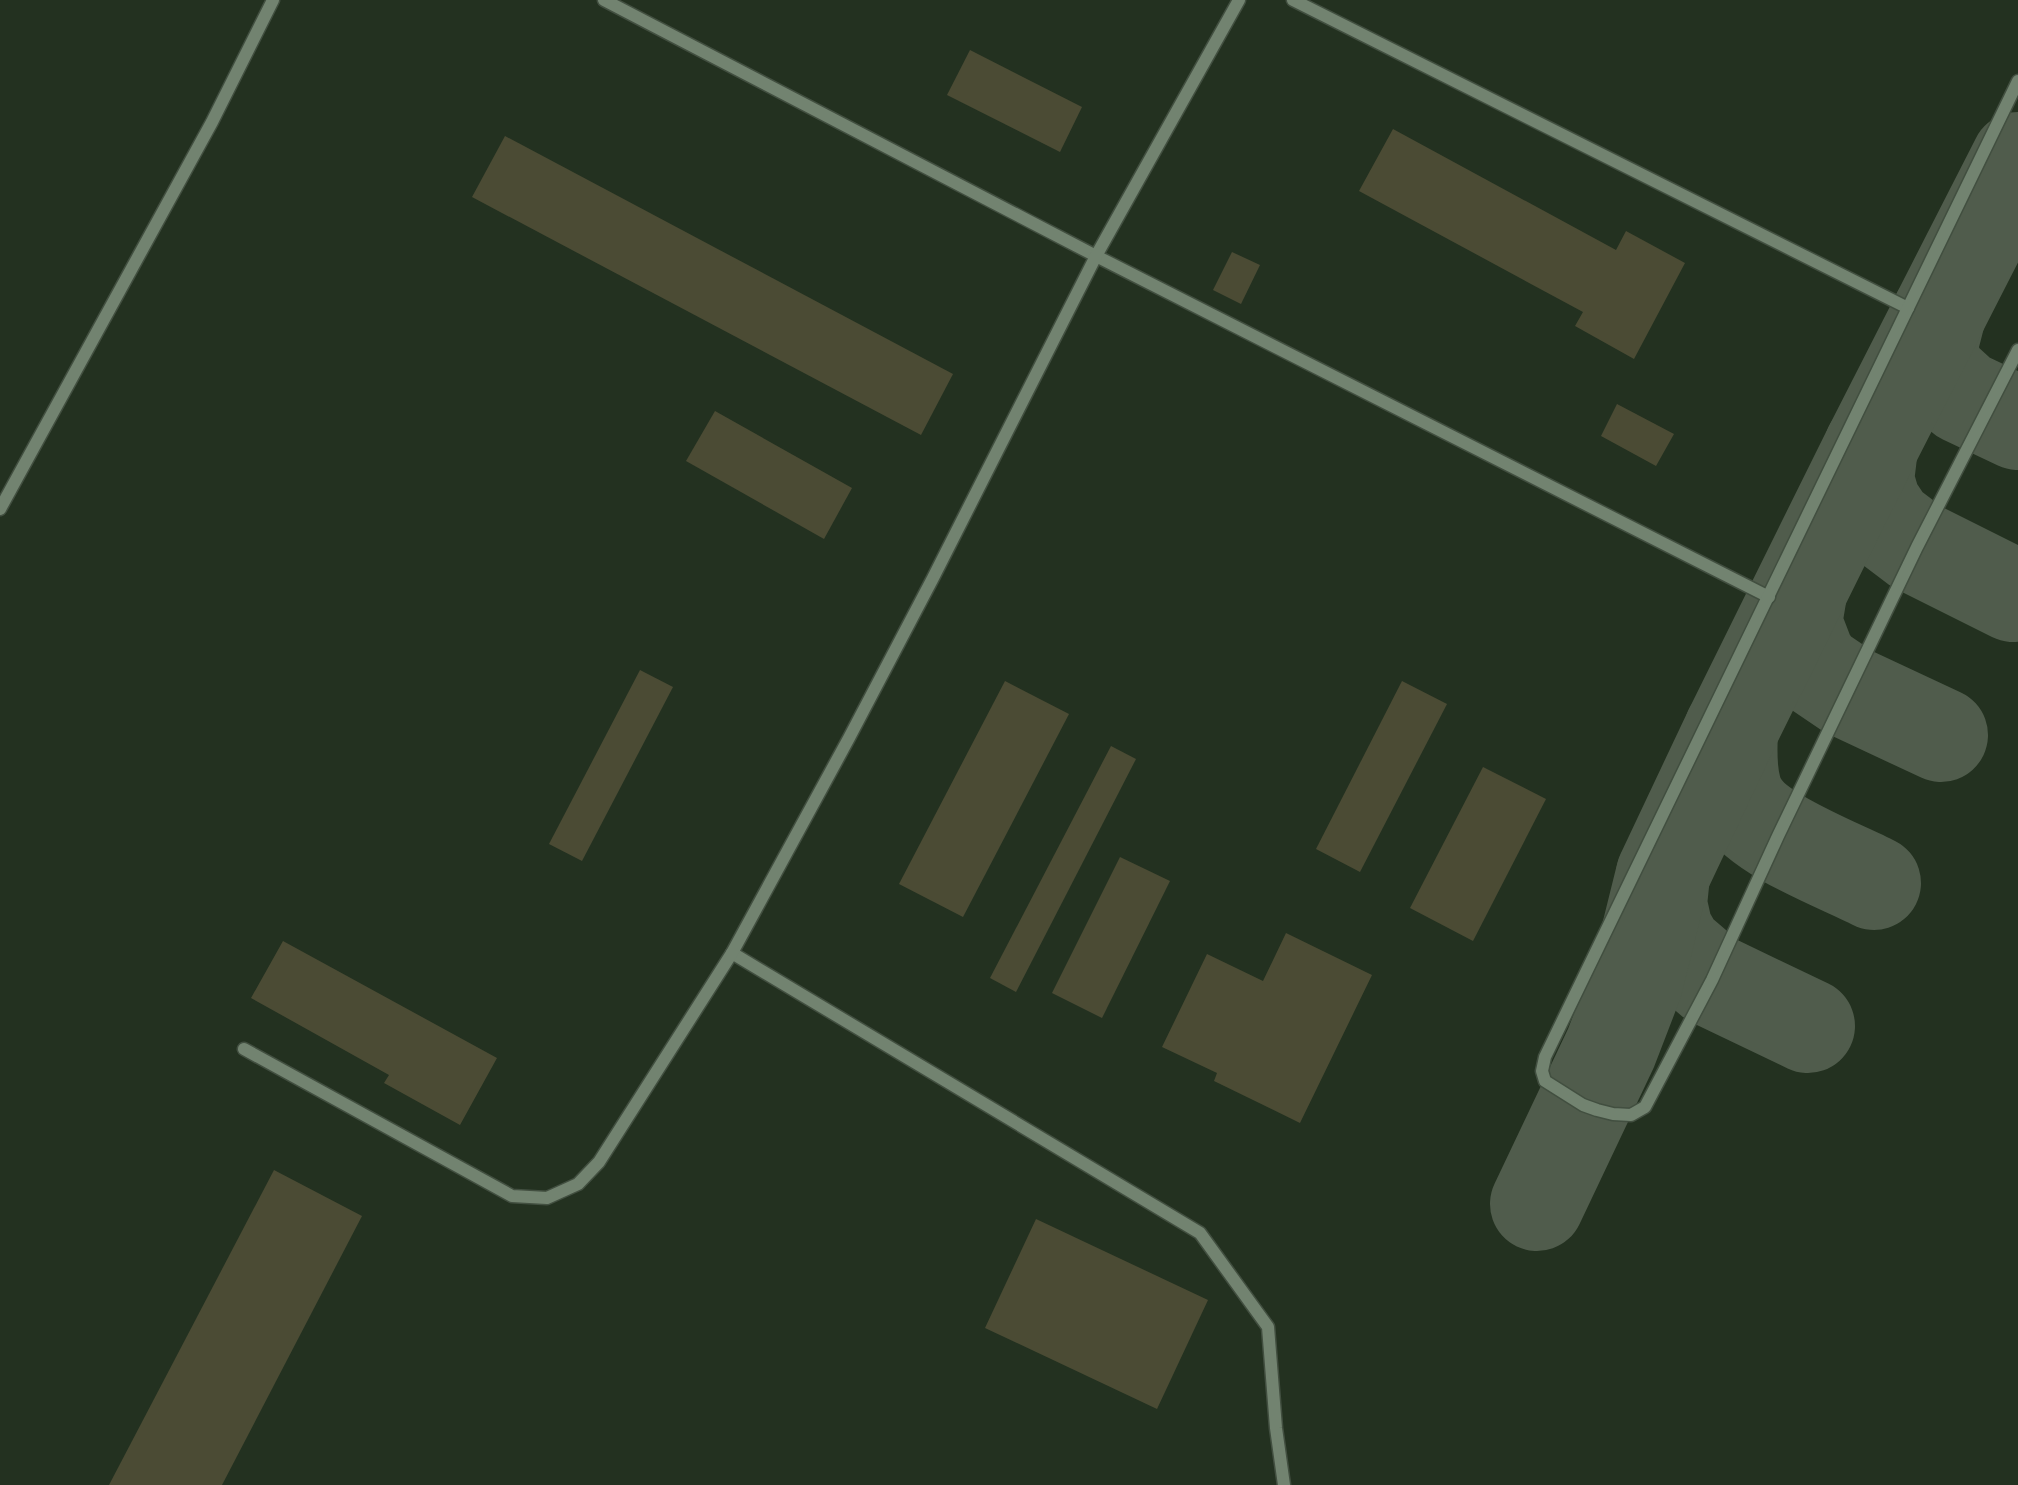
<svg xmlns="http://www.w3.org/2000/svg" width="2018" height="1485" font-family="Karla,sans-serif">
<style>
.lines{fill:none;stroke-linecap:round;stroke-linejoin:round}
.taxiway{stroke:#505c4c;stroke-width:94}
.building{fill:#4b4b34}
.service-casing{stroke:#424f40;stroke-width:15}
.service{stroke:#728370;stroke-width:12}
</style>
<rect width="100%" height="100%" fill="#233120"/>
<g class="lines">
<g class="taxiway">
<polyline points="1939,314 1930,349 1939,375 1963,397 2018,423"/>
<polyline points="1871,447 1867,480 1874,504 1888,525 1917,547 2013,595"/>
<polyline points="1800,593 1795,623 1808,657 1818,671 1849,692 1941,735"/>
<path d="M1731 730C1730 751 1729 787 1742 805 1763 837 1839 865 1874 883"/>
<polyline points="1663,875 1660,904 1666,931 1677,950 1712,980 1808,1026"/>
<polyline points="1537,1204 1611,1048 1636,983 1663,874 1731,730 1871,447 2018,159"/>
</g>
</g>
<g class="building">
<polygon points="970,50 1082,107 1060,152 947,95"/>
<polygon points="1393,129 1616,250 1626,231 1685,263 1634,359 1575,326 1583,312 1359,191"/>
<polygon points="505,136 953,374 921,435 472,197"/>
<polygon points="1232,252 1260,265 1241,304 1213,290"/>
<polygon points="1617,404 1674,434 1656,466 1601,436"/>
<polygon points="715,411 852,488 824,539 686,461"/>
<polygon points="640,670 673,687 582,861 549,844"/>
<polygon points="1005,681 1069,714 963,917 899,884"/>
<polygon points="1402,681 1447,704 1360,872 1316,849"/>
<polygon points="1111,746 1136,759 1016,992 990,978"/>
<polygon points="1483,767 1546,799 1473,941 1410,908"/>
<polygon points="1120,857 1170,881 1102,1018 1052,993"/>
<polygon points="1286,933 1372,975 1300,1123 1214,1081 1217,1073 1162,1047 1207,954 1263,981"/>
<polygon points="283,941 497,1058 460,1125 384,1083 389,1075 251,998"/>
<polygon points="274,1170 362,1216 222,1485 109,1485"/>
<polygon points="1036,1219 1208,1300 1157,1409 985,1328"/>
</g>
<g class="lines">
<defs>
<g id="service">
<polyline points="604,0 1096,256 1769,597"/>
<polyline points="1293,0 1908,308"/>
<polyline points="2018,81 1545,1057 1542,1071 1545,1081 1583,1105 1597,1110 1613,1114 1631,1115 1645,1107 1712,980 1778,836 1917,547 2018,350"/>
<polyline points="0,509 212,122 273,0"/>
<polyline points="732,953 1200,1233 1268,1327 1276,1428 1284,1485"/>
<polyline points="244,1049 512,1196 547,1198 578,1184 599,1162 732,953 849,738 933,578 1096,256 1239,0"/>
</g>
</defs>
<use href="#service" class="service-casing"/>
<use href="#service" class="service"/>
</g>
</svg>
